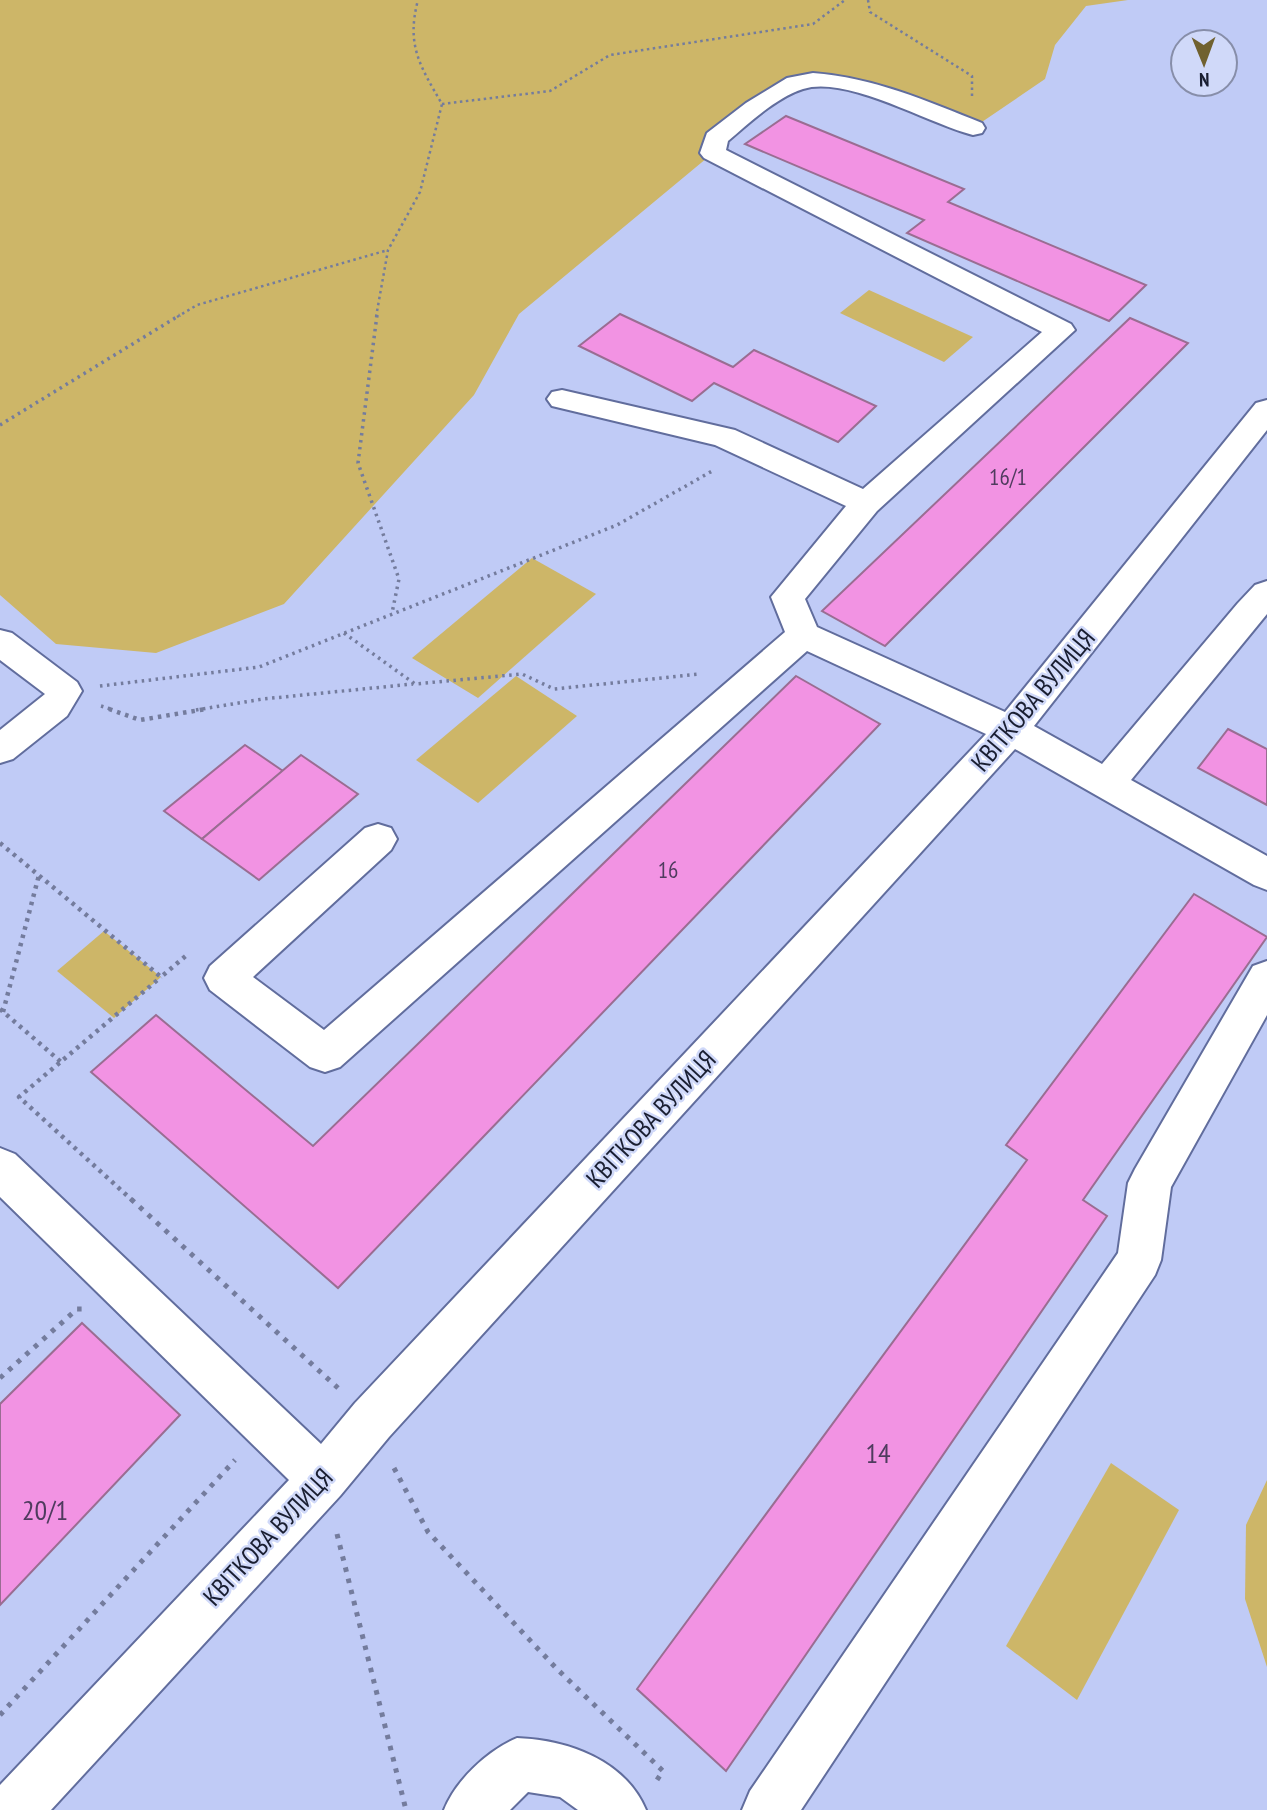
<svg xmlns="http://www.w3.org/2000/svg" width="1267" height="1810" font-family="'PT Sans Narrow',sans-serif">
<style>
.green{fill:#cdb668}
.building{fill:#f293e3;stroke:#9a6d92;stroke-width:2}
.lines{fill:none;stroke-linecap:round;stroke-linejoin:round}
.minor-casing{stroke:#616d9d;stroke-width:4}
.path-far3{stroke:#747c9d;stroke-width:2.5;stroke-dasharray:2.5 3.5;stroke-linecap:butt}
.path-far2{stroke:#747c9d;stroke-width:3.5;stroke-dasharray:2.5 4.5;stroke-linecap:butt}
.path-far1{stroke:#747c9d;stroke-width:4.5;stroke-dasharray:3.5 5;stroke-linecap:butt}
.path{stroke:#747c9d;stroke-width:5;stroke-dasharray:4.5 7;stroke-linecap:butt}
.minor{fill:#fff;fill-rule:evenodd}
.labels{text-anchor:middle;stroke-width:5;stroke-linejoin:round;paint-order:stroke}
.number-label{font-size:23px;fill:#4f3b5e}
.street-label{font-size:26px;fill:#191e31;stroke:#d0d9f9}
.near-number-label{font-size:28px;fill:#4f3b5e}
</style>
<rect width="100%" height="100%" fill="#c0cbf6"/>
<g class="green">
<polygon points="0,0 1128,0 1086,6 1055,45 1045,79 973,128 826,78 797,83 731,124 713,153 519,314 474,395 284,604 156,653 56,644 0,595"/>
<polygon points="869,290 973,337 944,362 840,313"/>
<polygon points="532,558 596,594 478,698 412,658"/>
<polygon points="516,676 577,716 478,803 416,760"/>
<polygon points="104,931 161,977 114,1018 57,971"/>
<polygon points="1111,1463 1179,1510 1077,1700 1006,1646"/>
<polygon points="1267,1480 1267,1667 1245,1599 1246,1525"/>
</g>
<g class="building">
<polygon points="786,116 964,189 948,202 1146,285 1109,321 907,233 924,220 745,144"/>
<polygon points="620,314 733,367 754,350 876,406 838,442 714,383 692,401 579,346"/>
<polygon points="1130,318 1188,343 885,646 822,611"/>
<polygon points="796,676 880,724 338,1288 91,1072 156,1015 313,1146"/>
<polygon points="1228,729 1267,749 1267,805 1198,768"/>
<polygon points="245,745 283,771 202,839 164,811"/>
<polygon points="301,755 358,794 259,880 202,839"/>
<polygon points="1194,894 1267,937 1083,1200 1107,1216 726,1771 637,1689 1027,1160 1006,1145"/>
<polygon points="82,1323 180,1415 0,1605 0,1404"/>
</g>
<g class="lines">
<defs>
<g id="minor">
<path d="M813 73C872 77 927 101 982 123L985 128 982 133 973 135C929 124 847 75 803 89 777 97 749 123 728 141L726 150 1071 324 1075 330 877 511 805 599 817 627 1005 712 1256 403 1267 400V430L1034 726 1102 764 1238 603 1255 585 1267 581V614L1131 780 1267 856V890L1254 885 1015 749 389 1437 340 1496 51 1810H0V1785L289 1480 0 1197V1148L15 1154 321 1444 355 1403 986 734 807 651 340 1067 325 1072 310 1067 210 990 204 978 210 966 365 828 378 824 391 828 397 839 391 850 253 977 324 1030 785 632 771 597 846 506 715 445 552 406 547 399 552 392 562 390 735 430 863 489 1042 332 704 158 700 153 707 133 746 103 787 78Z"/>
<polygon points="0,630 12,633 77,682 82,691 67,716 13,759 0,763 0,730 45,694 0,660"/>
<polygon points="1267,961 1267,1015 1171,1187 1161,1260 1155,1275 801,1810 742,1810 750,1791 1118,1253 1128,1183 1135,1169 1253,966"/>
<path d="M517 1738C568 1740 625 1760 646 1810H578L560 1797 528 1792 510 1810H444C456 1780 487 1751 517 1738Z"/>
</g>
</defs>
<use href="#minor" class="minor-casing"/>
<g class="path-far3">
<polyline points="868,0 870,12 972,76 972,96"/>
<polyline points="442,104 550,91 610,55 813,24 845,0"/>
<polyline points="177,317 197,305 388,250"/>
<path d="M376 317 388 250 420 192 442 104C420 66 406 45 418 0"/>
</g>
<g class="path-far2">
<polyline points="377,315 358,463 399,579 392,613"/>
<polyline points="0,425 180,315"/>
<polyline points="344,633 415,684 522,674 554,689 700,674"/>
<polyline points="100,686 259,667 617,525 714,470"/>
<polyline points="101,706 114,710"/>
<polyline points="196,710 263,699 413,684"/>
</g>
<g class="path-far1">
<polyline points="109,709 140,720 206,709"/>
<polyline points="0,843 161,977 188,954"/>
<polyline points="0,1009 61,1062"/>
<polyline points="3,1012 39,875"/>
<polyline points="133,1201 19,1097 161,977"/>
</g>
<g class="path">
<polyline points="131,1199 338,1388"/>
<polyline points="0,1378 77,1309 82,1309"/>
<polyline points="394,1468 428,1532 557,1669 663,1771 657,1780"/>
<polyline points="337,1534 406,1810"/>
<polyline points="0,1715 235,1460"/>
</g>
<use href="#minor" class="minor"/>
</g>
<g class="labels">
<g class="number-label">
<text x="1008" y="485">16/1</text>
<text x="668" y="878">16</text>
</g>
<g class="street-label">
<text transform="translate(1033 700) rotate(-50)" y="9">КВІТКОВА ВУЛИЦЯ</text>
<text transform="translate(651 1119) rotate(-47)" y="9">КВІТКОВА ВУЛИЦЯ</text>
<text transform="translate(268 1537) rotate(-47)" y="9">КВІТКОВА ВУЛИЦЯ</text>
</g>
<g class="near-number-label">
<text x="878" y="1463">14</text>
<text x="45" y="1520">20/1</text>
</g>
</g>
<g transform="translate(1204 63) rotate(179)"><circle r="33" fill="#d0d9f9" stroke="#878ea9" stroke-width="2"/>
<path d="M0-5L12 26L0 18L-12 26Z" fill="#70612f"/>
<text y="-10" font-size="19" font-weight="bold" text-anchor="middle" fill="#191e31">N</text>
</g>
</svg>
